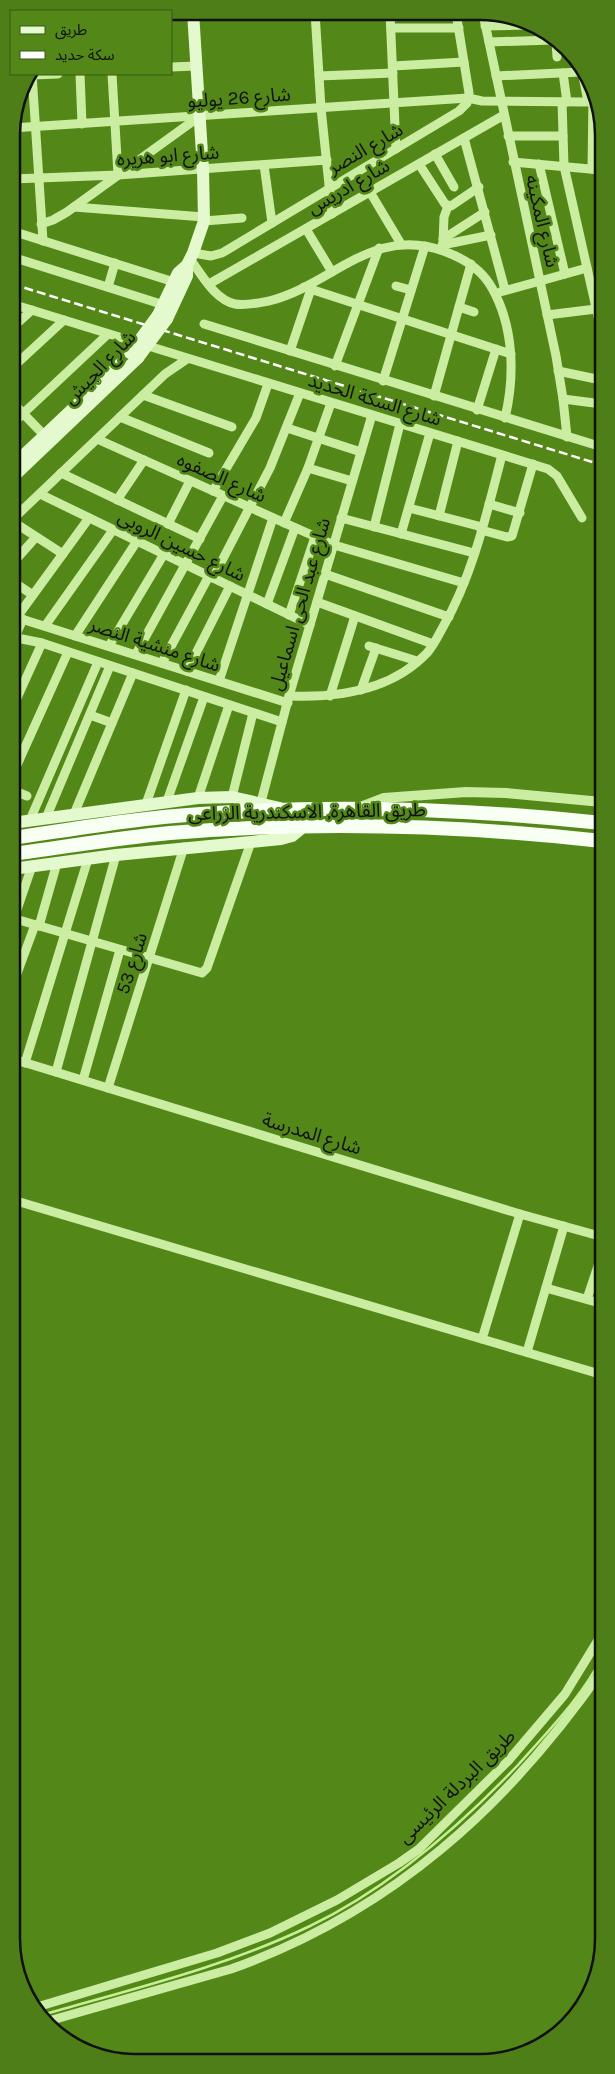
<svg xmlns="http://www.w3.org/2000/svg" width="615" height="2074" font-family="Karla,'Noto Sans Arabic',sans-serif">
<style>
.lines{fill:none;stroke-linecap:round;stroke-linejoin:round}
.stream{stroke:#c6ef94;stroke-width:2.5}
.minor{stroke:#caeda1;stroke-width:9}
.tertiary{stroke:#caeda1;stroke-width:10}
.secondary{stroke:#e4f9ce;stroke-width:12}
.trunk{stroke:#f8fff3;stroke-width:14}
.rail{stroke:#fff;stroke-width:2.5;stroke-dasharray:9 4;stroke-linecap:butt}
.secondary-bridge{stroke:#e4f9ce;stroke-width:12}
.labels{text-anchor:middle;stroke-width:5;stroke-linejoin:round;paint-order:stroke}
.street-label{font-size:19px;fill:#111;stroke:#538819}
.rim{fill:none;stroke:#111;stroke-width:2.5}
</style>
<rect width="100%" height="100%" fill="#538819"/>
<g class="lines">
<path class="stream" d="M42 2015C132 1989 225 1967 310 1926 389 1888 458 1828 518 1765 548 1731 583 1696 603 1655"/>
<g class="minor">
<polyline points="315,12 321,108 332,214"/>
<polyline points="390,13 396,149"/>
<polyline points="483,14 556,356 563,399 567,437"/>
<polyline points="485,26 526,25"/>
<polyline points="391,28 459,28"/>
<polyline points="489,42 553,40"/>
<polyline points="556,42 557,57"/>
<polyline points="393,66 464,62"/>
<polyline points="171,67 196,66"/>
<polyline points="563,73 567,102"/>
<polyline points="32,74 43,241"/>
<polyline points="80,74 82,124"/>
<polyline points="112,74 118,175"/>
<polyline points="32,75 58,74"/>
<polyline points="319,76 393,73"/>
<polyline points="496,76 581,72"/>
<polyline points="583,76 588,102"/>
<polyline points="562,102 564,166 602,334"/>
<polyline points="12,128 468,98 482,101 585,102 594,97"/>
<polyline points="508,136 563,136"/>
<polyline points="464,138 505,290"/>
<polyline points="435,154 454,187"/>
<polyline points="513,162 601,170"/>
<polyline points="419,164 445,204 451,206 479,187"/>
<polyline points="539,164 565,274"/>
<polyline points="264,165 272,223"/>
<polyline points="592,169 593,97"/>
<polyline points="12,179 118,175 327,160"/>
<polyline points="370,192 401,244"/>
<polyline points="74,207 204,217"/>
<polyline points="204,221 242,218"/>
<polyline points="41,224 53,220 67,212 200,116"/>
<polyline points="306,229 332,272"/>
<polyline points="12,231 174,282"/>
<polyline points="443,239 485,212"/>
<polyline points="443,243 444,217 448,206"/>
<polyline points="442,245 491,235"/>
<polyline points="193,253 211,256 222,253 459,111 467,103 469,93 456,13"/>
<polyline points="12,257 164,305"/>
<path d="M190 259C202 275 215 300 235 304 246 306 258 303 269 301 333 285 372 224 446 252 465 259 482 270 492 288 514 327 515 376 505 418"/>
<polyline points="209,284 504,115"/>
<polyline points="396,286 411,290"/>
<polyline points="108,287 115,263"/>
<polyline points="304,287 511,354"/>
<polyline points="500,292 587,268"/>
<polyline points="12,304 548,469 557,476 582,518"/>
<polyline points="459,307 474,312"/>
<polyline points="547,315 596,309"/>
<polyline points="204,324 602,447"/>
<polyline points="12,328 32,310"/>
<polyline points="290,351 311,289"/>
<polyline points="335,366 379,248"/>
<polyline points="12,368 64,320"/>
<polyline points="558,371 601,380"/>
<polyline points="383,381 425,246"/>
<polyline points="143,395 232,427"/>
<polyline points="434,396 471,264"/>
<polyline points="563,399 602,404"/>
<polyline points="12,402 44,435"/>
<polyline points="477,410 496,349"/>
<polyline points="120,417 209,453"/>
<polyline points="12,424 108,334"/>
<polyline points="287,428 361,452"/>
<polyline points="97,439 334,545 464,583"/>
<polyline points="308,468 352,481"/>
<polyline points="61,473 200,539"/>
<polyline points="213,491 256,418 268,384"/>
<polyline points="40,494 310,625"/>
<polyline points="117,500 144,460"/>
<polyline points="489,504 520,513"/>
<polyline points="409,508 482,527"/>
<polyline points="439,516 458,441"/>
<polyline points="341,518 474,553"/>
<polyline points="12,520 165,374 187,359"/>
<polyline points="12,521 63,554"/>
<polyline points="284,523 308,468 331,403"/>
<polyline points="168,524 190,481"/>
<polyline points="374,527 400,424"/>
<polyline points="481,530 507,537 512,536 533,464"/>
<polyline points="401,534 430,433"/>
<polyline points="12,564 36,537"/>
<polyline points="325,574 449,617"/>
<polyline points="213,578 270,468 300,393"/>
<polyline points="12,581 33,595"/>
<polyline points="317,602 433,644"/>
<polyline points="267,604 295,528"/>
<polyline points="289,615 315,537"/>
<polyline points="12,616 288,703"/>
<polyline points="17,617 89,518"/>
<polyline points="45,626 113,530"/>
<polyline points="75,636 137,541"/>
<polyline points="12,637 42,643 282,722"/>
<polyline points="15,637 23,619"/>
<polyline points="109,646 164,554"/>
<polyline points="369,646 417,661"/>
<polyline points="12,651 18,638"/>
<polyline points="136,654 223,496"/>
<polyline points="162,663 209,576"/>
<polyline points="187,671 230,586"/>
<polyline points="219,681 273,518"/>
<polyline points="361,690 376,648"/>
<path d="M289 696C338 698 392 690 427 653 434 645 438 636 443 627 473 575 487 512 502 455"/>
<polyline points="330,696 355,616"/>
<polyline points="12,709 42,643"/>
<polyline points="90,715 112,723"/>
<polyline points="12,776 68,652"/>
<polyline points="12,790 27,796"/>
<polyline points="232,797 253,713"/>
<polyline points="198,798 229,705"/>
<polyline points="167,801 204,697"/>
<polyline points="261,802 289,696 372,415"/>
<polyline points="146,804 186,690"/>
<polyline points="74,814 133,673"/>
<polyline points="46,818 110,666"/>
<polyline points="30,820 98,662"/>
<polyline points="12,918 202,973 207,968 251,842"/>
<polyline points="12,924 32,866"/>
<polyline points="39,926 57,863"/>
<polyline points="12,987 35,925"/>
<polyline points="13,1059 520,1214 603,1237"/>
<polyline points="25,1063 88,859"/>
<polyline points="56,1072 116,855"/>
<polyline points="83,1080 120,950"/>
<polyline points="108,1088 184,847"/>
<polyline points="13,1200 603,1375"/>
<polyline points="546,1288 603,1304"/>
<polyline points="587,1299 603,1251"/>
<polyline points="482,1339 520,1214"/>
<polyline points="527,1352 564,1226"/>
<polyline points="37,2007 217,1953 270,1933 337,1900 399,1863 419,1849 508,1761 565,1694 603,1632"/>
<path d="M45 2022 231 1969C391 1912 507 1807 603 1669"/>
</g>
<polyline class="tertiary" points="358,808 384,798 466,792 506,793 602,802"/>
<g class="secondary">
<polyline points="158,315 178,273 187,265 193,253 204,221 203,169 193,12"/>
<polyline points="167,319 187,276 187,265"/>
<polyline points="12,466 120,364"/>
<polyline points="12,478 138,358"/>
<polyline points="12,823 198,798 232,797 280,808"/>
<polyline points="12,869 116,855 281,839 292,836 303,827"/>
</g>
<g class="trunk">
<path d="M12 838C75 829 137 818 201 814 333 804 471 809 602 823"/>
<path d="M12 854C65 847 117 838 170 833 314 821 459 825 602 841"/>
</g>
<polyline class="rail" points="12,284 602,465"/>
<g class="secondary-bridge">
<polyline points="130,353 158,315"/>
<polyline points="138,358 167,319"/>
</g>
</g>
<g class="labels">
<g class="street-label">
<text transform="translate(239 97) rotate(-4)" y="7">شارع 26 يوليو</text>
<text transform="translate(365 148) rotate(-30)" y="7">شارع النصر</text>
<text transform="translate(168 155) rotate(-4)" y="7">شارع ابو هريره</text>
<text transform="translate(348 186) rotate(-30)" y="7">شارع ادريس</text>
<text transform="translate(543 221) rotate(77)" y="7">شارع المكينه</text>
<text transform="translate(99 367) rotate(-46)" y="7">شارع الجيش</text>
<text transform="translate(375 399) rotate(17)" y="7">شارع السكة الحديد</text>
<text transform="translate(222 477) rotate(24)" y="7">شارع الصفوه</text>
<text transform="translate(182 545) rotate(26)" y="7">شارع حسين الروبى</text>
<text transform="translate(299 604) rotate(-74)" y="7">شارع عبد الحى اسماعيل</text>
<text transform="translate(155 644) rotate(18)" y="7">شارع منشية النصر</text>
<text transform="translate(307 811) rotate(-1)" y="7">طريق القاهرة, الاسكندرية الزراعى</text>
<text transform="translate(131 963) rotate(-72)" y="7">شارع 53</text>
<text transform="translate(312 1133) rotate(17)" y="7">شارع المدرسة</text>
<text transform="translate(456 1786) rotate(-44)" y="7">طريق البردلة الرئيسى</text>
</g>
</g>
<path d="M0 0H615V2074H0ZM135 20H480A115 115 0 0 1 595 135V1939A115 115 0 0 1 480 2054H135A115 115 0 0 1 20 1939V135A115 115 0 0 1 135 20Z" fill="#4e7e18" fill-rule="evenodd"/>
<path class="rim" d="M135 20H480A115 115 0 0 1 595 135V1939A115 115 0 0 1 480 2054H135A115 115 0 0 1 20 1939V135A115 115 0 0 1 135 20Z"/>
<rect x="10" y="10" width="162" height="65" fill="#538819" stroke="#395816"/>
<rect x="20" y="26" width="25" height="8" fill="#e4f9ce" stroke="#395816"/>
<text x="55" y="35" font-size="15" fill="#111111">طريق</text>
<rect x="20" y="51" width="25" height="8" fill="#ffffff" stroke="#395816"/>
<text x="55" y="60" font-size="15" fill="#111111">سكة حديد</text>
</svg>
